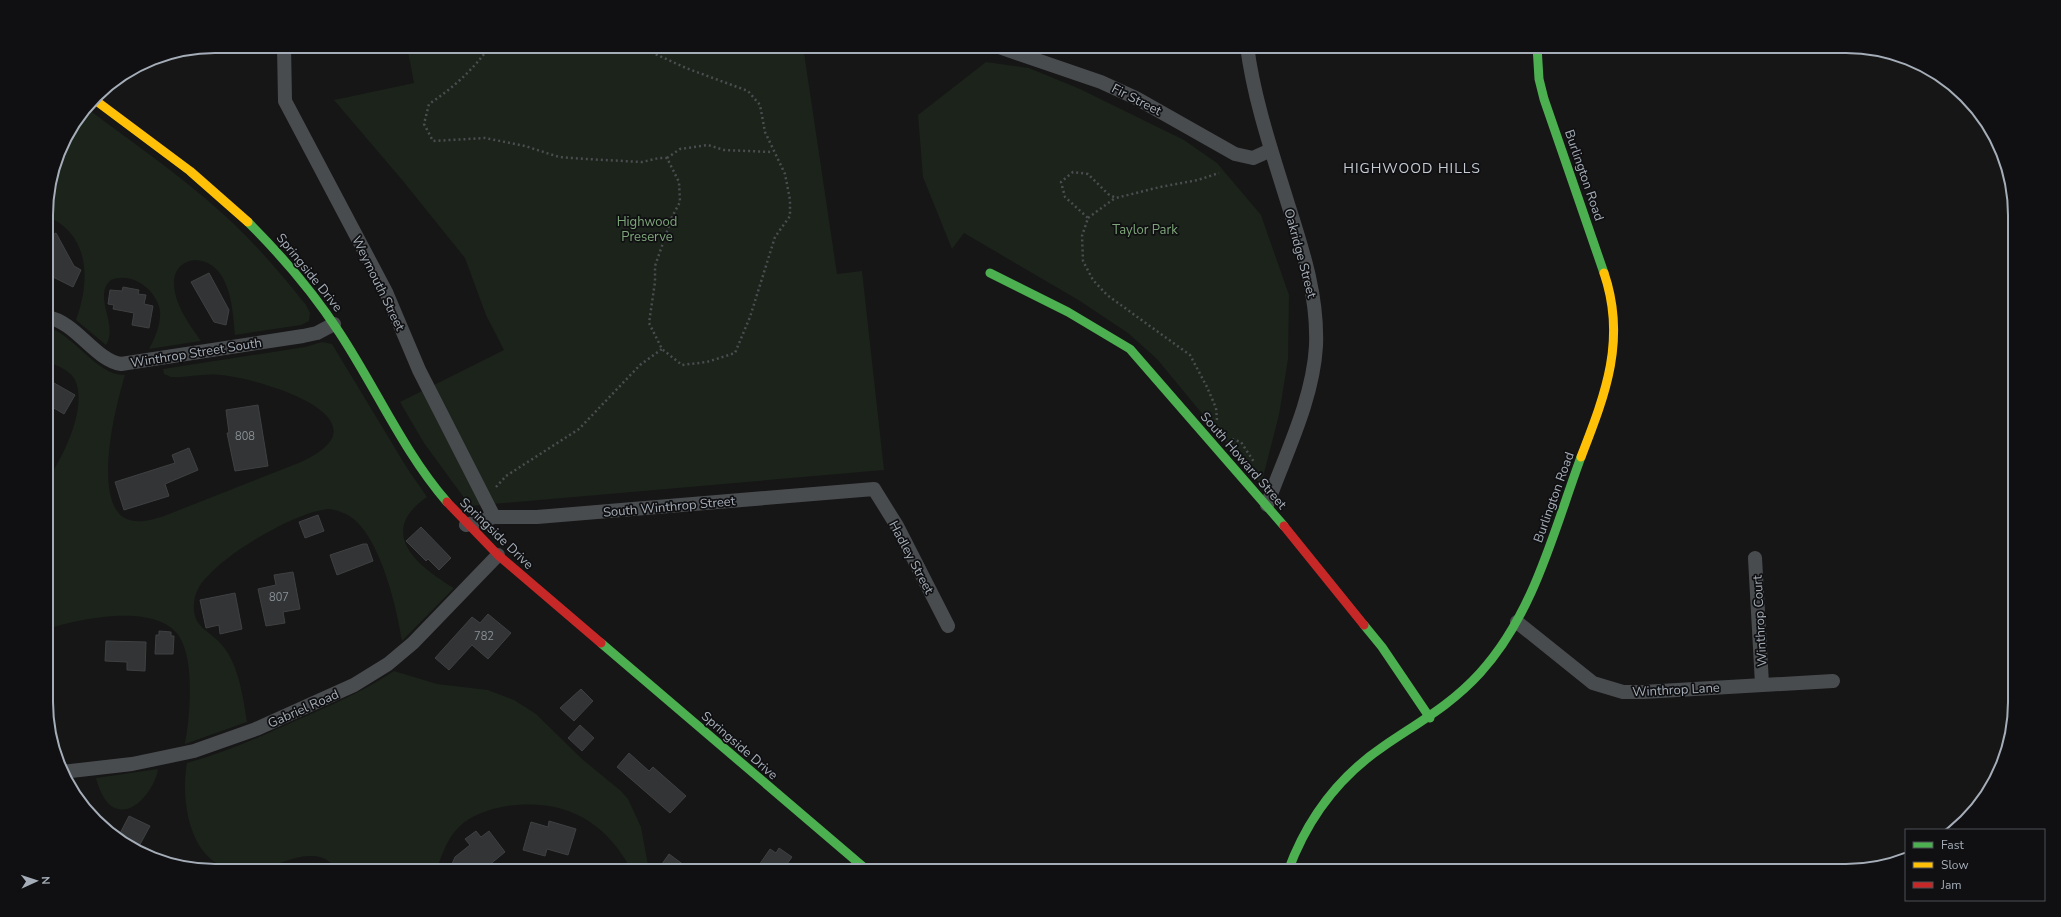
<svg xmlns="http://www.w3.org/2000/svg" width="2061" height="917" font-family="'Nunito Sans',sans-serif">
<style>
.green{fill:#1b231b}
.building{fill:#333435;stroke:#3e4042}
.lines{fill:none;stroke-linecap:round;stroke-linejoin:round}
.path{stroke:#4b4d50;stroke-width:2.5;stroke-dasharray:2 3;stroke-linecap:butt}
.street{stroke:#494c4f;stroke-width:14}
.fast{stroke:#4caf50;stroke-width:9}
.slow{stroke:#ffc107;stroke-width:9}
.jam{stroke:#c62828;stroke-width:9}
.labels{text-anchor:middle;stroke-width:3.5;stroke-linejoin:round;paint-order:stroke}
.number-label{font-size:11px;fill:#889097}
.street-label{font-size:13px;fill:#a5aeb8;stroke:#101012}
.park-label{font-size:13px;fill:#7ea67a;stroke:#101012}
.neighbourhood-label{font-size:14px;letter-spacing:1px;fill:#c6ccd4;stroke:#101012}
.rim{fill:none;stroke:#a5aeb8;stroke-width:2}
</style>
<rect width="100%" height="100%" fill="#161616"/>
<g class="green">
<polygon points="407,46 803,46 837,274 862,271 884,470 470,506 424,443 400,402 504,350 486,315 465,258 403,181 334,100 414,83"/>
<polygon points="986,62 1029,68 1080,89 1184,140 1217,163 1261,215 1289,295 1288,359 1279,415 1261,485 1157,359 1128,333 1080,301 964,233 952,249 923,177 918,115"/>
<path d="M88 109C133 143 180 175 222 213 253 241 280 272 306 305L310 313 309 321 301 325 235 335C233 314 232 288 218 271 203 253 174 258 174 283 174 304 190 325 201 341L149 349C155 338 161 324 160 311 157 290 132 271 111 280 92 296 119 325 106 345L76 320C90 282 91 234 46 216V204L63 141Z"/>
<path d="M47 327C74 334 97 376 125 375 116 405 93 495 123 517 135 525 152 520 164 516L301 462C395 419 260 378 220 375 204 373 187 378 171 377L164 374 163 369 305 347 322 342 332 344 407 468 427 497C375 533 419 567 454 588L402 641C397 608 379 530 346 514 341 512 334 509 328 509 296 512 230 551 208 576 200 583 194 594 194 605 192 627 211 631 222 645 239 665 243 697 247 722L185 744C190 716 195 660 179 636 156 602 79 619 47 629V480C63 458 88 407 75 380 70 370 57 365 47 362Z"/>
<path d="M394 671 437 684 488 690 514 700 536 714 582 759 621 791 628 799 641 827 649 871H632C605 820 564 798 507 806 490 809 473 814 460 826 447 838 442 855 436 871H337C332 861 321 855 310 856 291 856 273 868 254 870 194 879 179 809 187 763 224 753 260 737 295 721 329 706 363 692 394 671Z"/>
<path d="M158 769C156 785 137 814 118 809 105 806 99 789 96 778Z"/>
</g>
<g class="building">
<polygon points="56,233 74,266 81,270 73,287 51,276 47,267 46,238"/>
<polygon points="209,273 229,310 226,325 214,322 191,282"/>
<polygon points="123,287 139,290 138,294 146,295 144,304 153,306 149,328 132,325 134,313 113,309 114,305 108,304 110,290 122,291"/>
<polygon points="47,379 75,395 64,414 47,404"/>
<polygon points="258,405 268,466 235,471 227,433 229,433 226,410"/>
<polygon points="189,448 198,470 165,484 169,496 124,510 115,482 175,463 172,455"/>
<polygon points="318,515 324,531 305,538 299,522"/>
<polygon points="421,527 451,558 439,570 428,559 426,561 406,541"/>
<polygon points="363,544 367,544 373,561 337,575 330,555"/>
<polygon points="293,572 300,609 283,612 285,623 266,626 258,589 276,585 274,575"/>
<polygon points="235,593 242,629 220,634 219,625 206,628 200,600"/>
<polygon points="488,614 511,633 488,659 472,645 449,670 435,658 472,617 480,623"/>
<polygon points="159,631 171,632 171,636 174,636 173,654 155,654 156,635 159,635"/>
<polygon points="106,641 146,642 145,671 127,670 127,662 105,661"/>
<polygon points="581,689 593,701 574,721 560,708"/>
<polygon points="580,725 594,738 582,751 568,738"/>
<polygon points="629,753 649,771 653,767 686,796 670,813 617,767"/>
<polygon points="129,816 150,826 137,850 117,839"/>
<polygon points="549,821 576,829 568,855 547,849 545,856 523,850 531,822 548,827"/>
<polygon points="476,831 481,837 489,831 505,852 482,871 449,871 455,857 470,845 465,839"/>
<polygon points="779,848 792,857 782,871 755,871 770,849 776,853"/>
<polygon points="669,854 692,871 657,871"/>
</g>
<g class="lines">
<g class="path">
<path d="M490 46C473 70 453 88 429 104L424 124 433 141 485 138 525 146 559 157 586 159 642 162 659 158H667L679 182 680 202 672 217 655 266V282L649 323 662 349 682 365 707 362 735 353 750 317 775 237 790 216V200L785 174 765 132 760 105 748 91 686 68 653 53 648 46"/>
<polyline points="667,158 680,149 708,145 724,150 772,152"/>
<polyline points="1088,218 1115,198"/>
<polyline points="1217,420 1216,408 1207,387 1190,355 1107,295 1093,280 1083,261 1082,236 1088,218 1065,197 1061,182 1073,172 1088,174 1108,194 1116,198 1160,187 1198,180 1219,173"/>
<polyline points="1232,439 1241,442 1254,462"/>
<polyline points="496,487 506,476 579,429 640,365 662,349"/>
</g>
<g class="street">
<polyline points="284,46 285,101 386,292 419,370 494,517"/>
<polyline points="996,46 1101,82 1136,98 1235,154 1253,158 1271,150"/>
<path d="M1247 46C1254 100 1272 152 1288 204 1303 251 1318 296 1316 346 1313 400 1285 455 1267 505"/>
<path d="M47 317C76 322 96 361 121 364L303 336 317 333 334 324"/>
<polyline points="466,525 494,517 537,517 874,489 897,526 948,626"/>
<polyline points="1755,558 1762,684"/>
<polyline points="1517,622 1593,683 1623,692 1643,692 1833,681"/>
<polyline points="62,772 132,764 194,751 256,729 354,685 388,664 413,643 498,555"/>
</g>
<g class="fast">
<polyline points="1537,46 1539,79 1544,99 1604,273"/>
<path d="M248 222C282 256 313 292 339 332 376 388 403 451 447 502"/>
<polyline points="990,273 1068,312 1130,349 1284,526"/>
<polyline points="1364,625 1382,647 1430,718"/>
<polyline points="601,643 868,871"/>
<path d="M1288 871C1307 819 1338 777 1384 746 1419 722 1451 705 1480 673 1534 614 1554 530 1581 457"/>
</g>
<g class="slow">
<polyline points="95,100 190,171 248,222"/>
<path d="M1581 457C1605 395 1627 340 1604 273"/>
</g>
<g class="jam">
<polyline points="447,502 498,555 601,643"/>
<polyline points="1284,526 1364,625"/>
</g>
</g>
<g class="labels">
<g class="number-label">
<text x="245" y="440">808</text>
<text x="279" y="601">807</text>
<text x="484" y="640">782</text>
</g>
<g class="street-label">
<text transform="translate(1137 99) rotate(27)" y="5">Fir Street</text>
<text transform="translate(1585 175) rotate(71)" y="5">Burlington Road</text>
<text transform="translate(1301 253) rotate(75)" y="5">Oakridge Street</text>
<text transform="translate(310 272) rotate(51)" y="5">Springside Drive</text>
<text transform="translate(379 283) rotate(64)" y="5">Weymouth Street</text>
<text transform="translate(196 352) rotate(-9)" y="5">Winthrop Street South</text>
<text transform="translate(1244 460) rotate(49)" y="5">South Howard Street</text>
<text transform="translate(1553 497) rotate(-70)" y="5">Burlington Road</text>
<text transform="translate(669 506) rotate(-5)" y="5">South Winthrop Street</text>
<text transform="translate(497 533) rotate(44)" y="5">Springside Drive</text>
<text transform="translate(912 557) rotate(62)" y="5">Hadley Street</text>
<text transform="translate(1759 621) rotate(-93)" y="5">Winthrop Court</text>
<text transform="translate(1676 689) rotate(-3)" y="5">Winthrop Lane</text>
<text transform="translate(303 708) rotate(-24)" y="5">Gabriel Road</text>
<text transform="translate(740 745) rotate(41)" y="5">Springside Drive</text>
</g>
<g class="park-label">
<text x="647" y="226">Highwood<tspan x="647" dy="15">Preserve</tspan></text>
<text x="1145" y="234">Taylor Park</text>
</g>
<g class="neighbourhood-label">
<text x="1412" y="173">HIGHWOOD HILLS</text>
</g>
</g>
<path d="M0 0H2061V917H0ZM215 53H1846A162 162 0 0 1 2008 215V702A162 162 0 0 1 1846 864H215A162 162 0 0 1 53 702V215A162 162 0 0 1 215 53Z" fill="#101012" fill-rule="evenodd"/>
<path class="rim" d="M215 53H1846A162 162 0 0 1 2008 215V702A162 162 0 0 1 1846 864H215A162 162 0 0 1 53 702V215A162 162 0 0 1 215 53Z"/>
<rect x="1905" y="829" width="140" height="72" fill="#101012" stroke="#4c4f54"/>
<rect x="1913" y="842" width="20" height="6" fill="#4caf50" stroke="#4c4f54"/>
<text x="1941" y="849" font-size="12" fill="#a5aeb8">Fast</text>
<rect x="1913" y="862" width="20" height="6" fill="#ffc107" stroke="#4c4f54"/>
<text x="1941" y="869" font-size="12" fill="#a5aeb8">Slow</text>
<rect x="1913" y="882" width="20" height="6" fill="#c62828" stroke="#4c4f54"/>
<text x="1941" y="889" font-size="12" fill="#a5aeb8">Jam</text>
<g transform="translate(36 881) rotate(87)" stroke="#101012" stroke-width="3" paint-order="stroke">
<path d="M0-3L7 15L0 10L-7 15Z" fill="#a5aeb8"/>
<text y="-6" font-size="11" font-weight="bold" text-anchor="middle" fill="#a5aeb8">N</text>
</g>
</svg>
